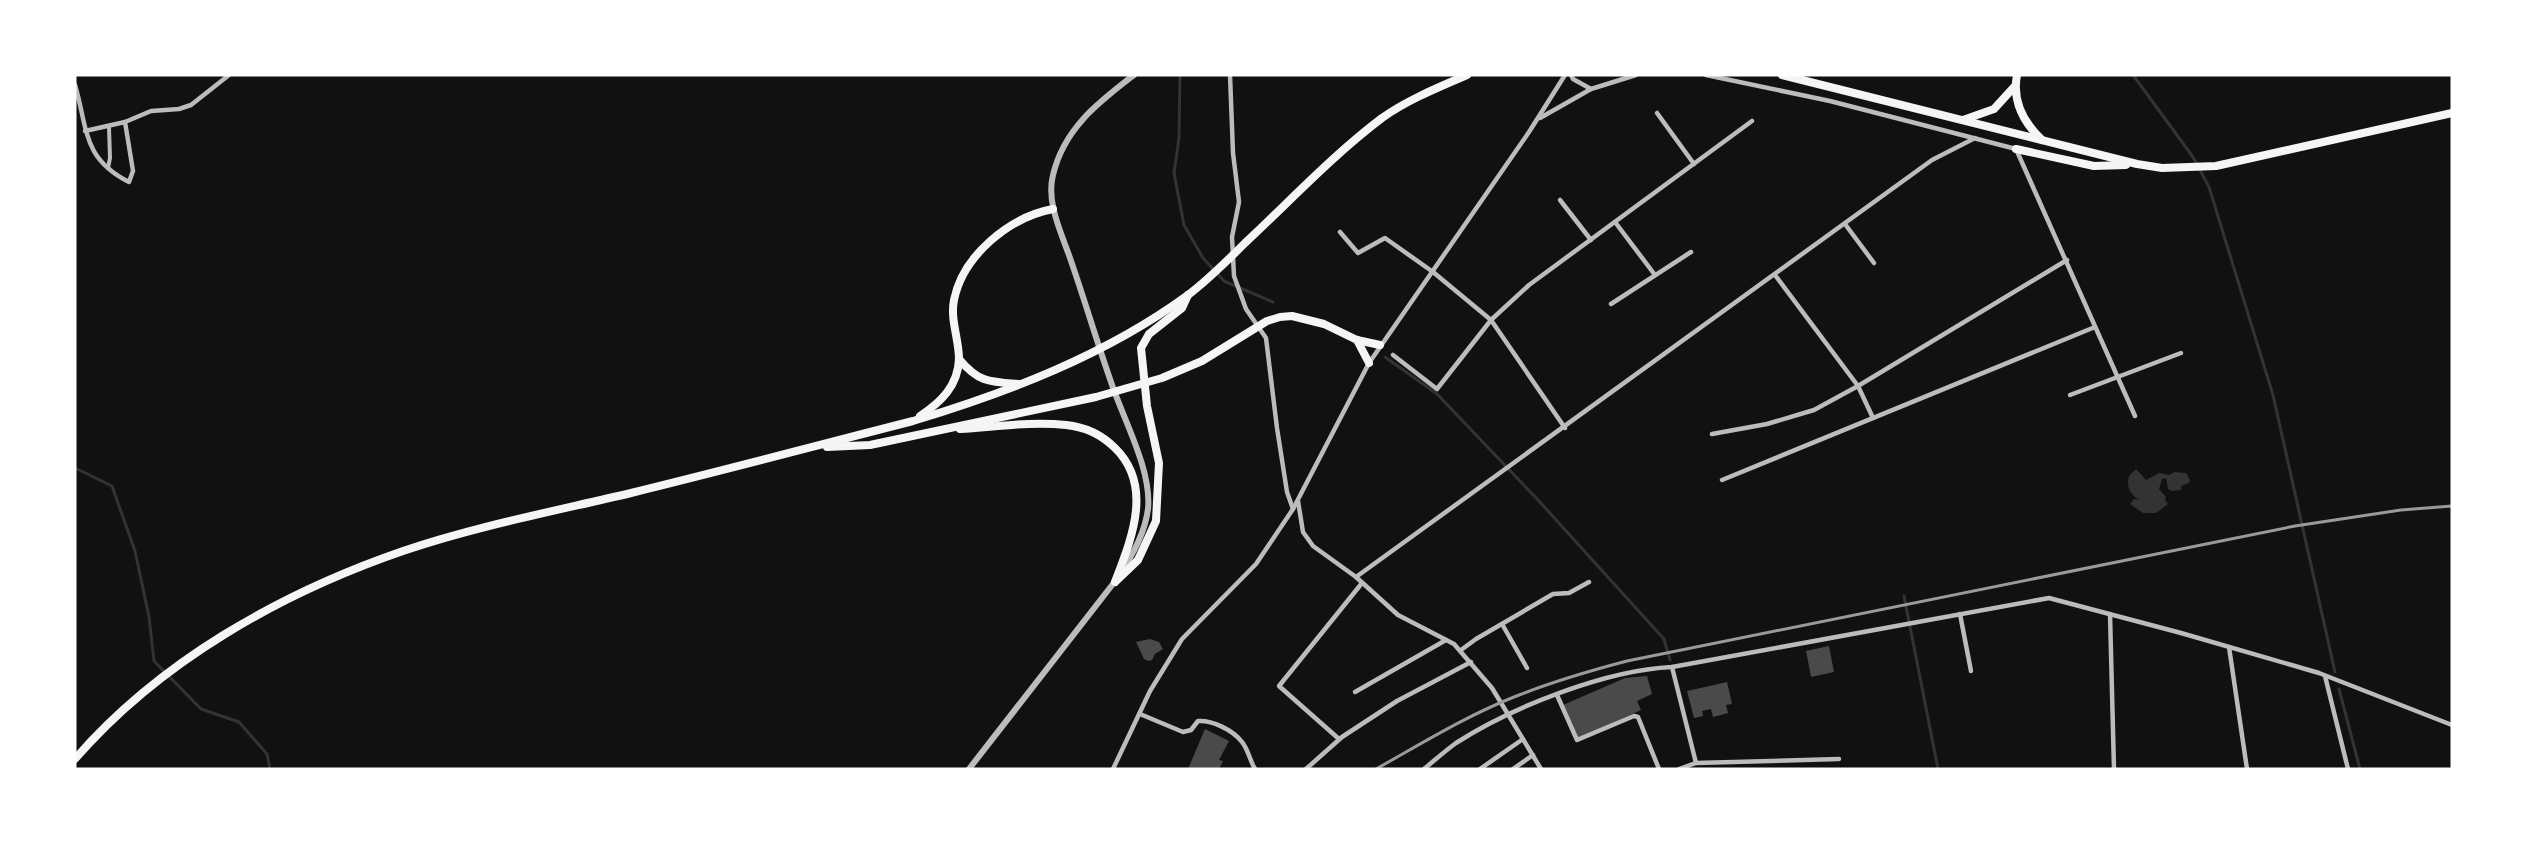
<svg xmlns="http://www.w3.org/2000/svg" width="2527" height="844" font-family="'Fira Sans Condensed',sans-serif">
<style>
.water{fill:#333}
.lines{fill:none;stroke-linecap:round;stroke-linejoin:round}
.stream{stroke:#333;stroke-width:3}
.building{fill:#4a4a4a}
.pedestrian{stroke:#bcbcbc;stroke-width:4}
.minor{stroke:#bcbcbc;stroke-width:4.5}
.tertiary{stroke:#bcbcbc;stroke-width:6}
.primary{stroke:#f5f5f5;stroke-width:8}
.rail{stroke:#9a9a9a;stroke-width:3}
</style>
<rect width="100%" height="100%" fill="#111"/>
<path class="water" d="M2136 469 2146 480 2159 473 2170 475 2174 472 2186 473 2190 480 2189 483 2181 486V490L2172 491 2168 489 2166 478 2162 479 2159 489 2166 497 2165 500 2168 504 2156 513H2143L2130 504 2134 499 2140 500C2130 495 2126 487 2129 476Z"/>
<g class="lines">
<g class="stream">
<polyline points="1180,75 1179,138 1174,173 1184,225 1203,258 1224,281 1273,302"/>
<polyline points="2133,75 2193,157 2209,187 2273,395 2335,672"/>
<polyline points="1385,357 1437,394 1538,500 1664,639 1670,660"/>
<polyline points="75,468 112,486 135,551 149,617 154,661 201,709 239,722 267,754 270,769"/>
<polyline points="1904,596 1938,769"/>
<polyline points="2339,689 2360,769"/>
</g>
</g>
<g class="building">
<polygon points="1150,639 1159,642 1163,649 1155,654 1152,660 1149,661 1144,659 1136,642"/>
<polygon points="1829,646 1834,672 1811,677 1806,651"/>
<polygon points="1647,676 1652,694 1637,701 1641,710 1578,739 1563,705 1625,678"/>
<polygon points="1727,682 1732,704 1726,705 1728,713 1713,717 1711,709 1702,711 1703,716 1694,718 1687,691"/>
<polygon points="1205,729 1229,741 1219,760 1223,761 1219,769 1188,769"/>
</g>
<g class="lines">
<polyline class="pedestrian" points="108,168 110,158 109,127"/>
<g class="minor">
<polyline points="1230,75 1233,153 1239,202 1232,237 1234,276 1246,309 1266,338 1277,428 1287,492 1293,509"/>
<polyline points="1571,75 1573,79 1591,89"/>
<polyline points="1706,75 1830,101 2016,149 2135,416"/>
<path d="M75 85C88 129 82 158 129 182L133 171 125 122"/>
<polyline points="1657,113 1694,164"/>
<polyline points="1540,118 1591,89 1636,75"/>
<polyline points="85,131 125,122 151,111 179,109 191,105 229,75"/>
<polyline points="1560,200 1591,240"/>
<polyline points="1615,222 1655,275"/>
<polyline points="1845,224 1874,263"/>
<polyline points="1340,232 1358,253 1385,238 1433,272 1491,320 1565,428"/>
<polyline points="1775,275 1858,386 1873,418"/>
<polyline points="1611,304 1691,252"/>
<polyline points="1393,355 1437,389 1491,320 1529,285 1752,121"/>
<polyline points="2070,395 2181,353"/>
<polyline points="1712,434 1767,424 1814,410 1858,386 2067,260"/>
<polyline points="1722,480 2095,327"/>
<polyline points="1298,501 1303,532 1313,546 1356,577 1398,615 1454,644 1492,688 1541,769"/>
<polyline points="1356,577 1932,160 1975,138"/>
<polyline points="1960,614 1971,671"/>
<polyline points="2110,614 2114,769"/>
<polyline points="1502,624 1527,668"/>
<polyline points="2229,647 2247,769"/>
<polyline points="1461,650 1476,639 1553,594 1569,593 1589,582"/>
<polyline points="1672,667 1696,763 1679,769"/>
<polyline points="2325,676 2348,769"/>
<polyline points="1355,692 1446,640"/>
<polyline points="1557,695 1577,740 1634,716 1638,717 1659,769"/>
<path d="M1140 714 1183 732 1191 730 1198 721C1212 720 1233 730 1242 742 1248 749 1250 761 1255 769"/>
<polyline points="1339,739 1279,686 1362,583"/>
<polyline points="1696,763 1839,759"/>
<polyline points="1113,769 1150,691 1182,639 1256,564 1293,509 1369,363 1529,132 1565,75"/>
<polyline points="1306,769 1342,737 1397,701 1471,662"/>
<path d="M1424 769C1435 760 1445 751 1456 743 1512 707 1606 670 1672 667L2049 598 2181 633 2319 673 2452 725"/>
<polyline points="1480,769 1523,739"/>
<polyline points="1513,769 1533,755"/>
</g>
<g class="tertiary">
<path d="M1122 571C1134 552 1145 532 1148 509 1152 469 1122 417 1110 379 1096 339 1084 298 1070 258 1061 232 1046 202 1053 175 1064 128 1099 102 1134 75"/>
<polyline points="969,769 1116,580"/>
</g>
<g class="primary">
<polyline points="1782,75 2137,164 2162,168 2216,166 2452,113"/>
<path d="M2017 75C2012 101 2023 122 2042 140"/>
<polyline points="1963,120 1994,109 2015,86"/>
<polyline points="2016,149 2094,166 2126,165"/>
<polyline points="1357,340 1369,363"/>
<path d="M959 359C978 382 989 382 1018 384"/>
<path d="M920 416C941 402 958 386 959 359 959 339 950 320 954 300 963 255 1010 217 1053 209"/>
<path d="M960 429C995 427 1032 421 1066 425 1086 427 1101 434 1115 448 1154 486 1131 540 1115 582"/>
<polyline points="827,447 870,445 1096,397 1162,378 1202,361 1267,321 1280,317 1292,316 1324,324 1357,340 1380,345"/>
<polyline points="1116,581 1138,560 1156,521 1159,463 1147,406 1141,348 1149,334 1182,308 1188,295"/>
<path d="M75 759C160 661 281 593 403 551 477 526 555 511 631 493 725 470 819 445 913 421 1009 392 1106 355 1188 295 1208 280 1227 261 1245 243 1290 201 1333 155 1382 118 1407 100 1439 87 1467 75"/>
</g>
<path class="rail" d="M1376 769C1421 744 1466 716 1514 697 1551 682 1589 671 1627 661L2295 526 2401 510 2452 506"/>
</g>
<rect width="2527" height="844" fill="none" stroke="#ffffff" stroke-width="153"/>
</svg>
